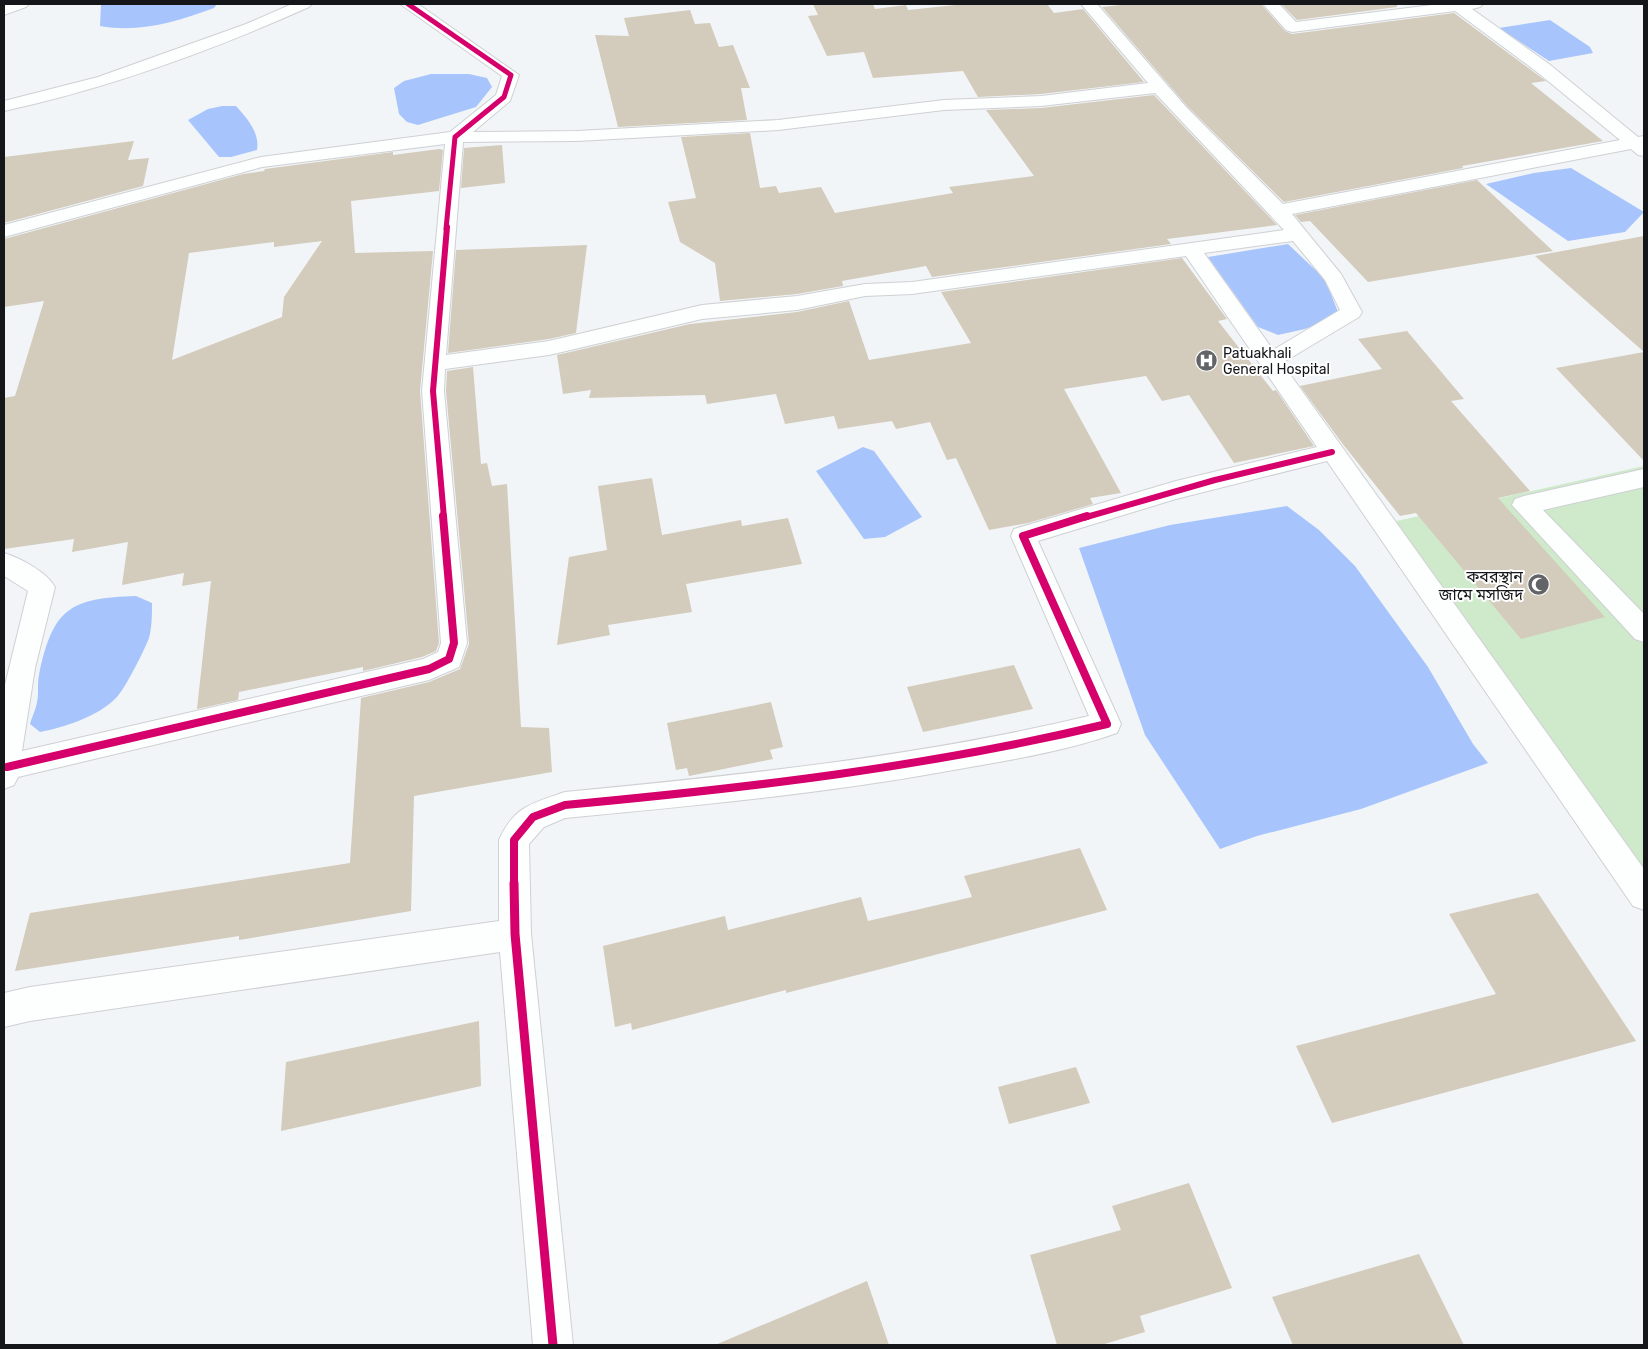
<svg xmlns="http://www.w3.org/2000/svg" width="1648" height="1349" font-family="Rubik,'Noto Sans Bengali',sans-serif">
<style>
.green{fill:#cfeacb}
.water{fill:#a7c5fc}
.building{fill:#d3cbbb;fill-rule:evenodd}
.lines{fill:none;stroke-linecap:round;stroke-linejoin:round}
.minor-casing{stroke:#ced0d3;stroke-width:2}
.tertiary-casing{stroke:#ced0d3;stroke-width:2}
.minor{fill:#fdfefe;fill-rule:evenodd}
.tertiary{fill:#fdfefe;fill-rule:evenodd}
.cycleway-far3-casing{stroke:#fff;stroke-width:7}
.cycleway-far2-casing{stroke:#fff;stroke-width:9}
.cycleway-far1-casing{stroke:#fff;stroke-width:11}
.cycleway-casing{stroke:#fff;stroke-width:12}
.cycleway-far3{stroke:#d6006c;stroke-width:5}
.cycleway-far2{stroke:#d6006c;stroke-width:6}
.cycleway-far1{stroke:#d6006c;stroke-width:8}
.cycleway{stroke:#d6006c;stroke-width:9}
.labels{text-anchor:middle;stroke-width:4;stroke-linejoin:round;paint-order:stroke}
.far-poi-label{font-size:14px;fill:#141619;stroke:#fff;text-anchor:start}
.poi-label{font-size:16px;fill:#141619;stroke:#fff;text-anchor:end}
</style>
<rect width="100%" height="100%" fill="#f2f5f8"/>
<polygon class="green" points="1644,466 1644,877 1392,522"/>
<g class="water">
<path d="M101 4H217L214 8C176 22 140 33 100 26Z"/>
<polygon points="1550,20 1590,47 1593,53 1549,61 1499,28"/>
<polygon points="431,74 469,74 487,78 492,87 476,107 418,125 407,122 399,114 394,88 404,81"/>
<path d="M222 106H236C247 118 260 133 257 150L231 157H219L188 120 208 109Z"/>
<polygon points="1571,168 1644,212 1625,232 1568,241 1486,184 1534,173"/>
<polygon points="1288,244 1325,279 1338,312 1323,322 1305,329 1278,335 1258,327 1208,257"/>
<polygon points="863,447 874,451 922,517 885,537 864,539 816,471"/>
<polygon points="1287,506 1319,530 1355,566 1428,667 1473,744 1488,763 1361,809 1257,836 1220,849 1145,735 1079,548 1170,525"/>
<path d="M136 596 152 603C152 615 152 627 149 638 145 649 124 691 116 698 97 717 65 727 40 732L30 724C32 717 36 709 37 702 39 693 37 684 39 675 53 608 70 598 136 596Z"/>
</g>
<g class="building">
<polygon points="813,4 873,4 875,9 906,5 908,10 965,4 1047,4 1054,13 1083,9 1144,82 1041,94 978,97 963,71 873,78 864,52 827,56 808,16 818,15"/>
<polygon points="1131,4 1261,4 1285,31 1292,34 1454,13 1546,81 1531,83 1603,141 1462,166 1463,168 1284,202 1188,107 1102,7"/>
<polygon points="1281,4 1397,4 1397,7 1297,20"/>
<polygon points="690,10 695,24 710,23 719,47 733,45 750,88 741,88 747,120 618,127 595,35 629,36 624,18"/>
<polygon points="1154,95 1277,225 1167,239 1171,244 932,277 926,266 842,281 843,286 797,294 720,301 715,263 680,242 668,202 696,198 681,137 750,133 760,188 776,186 779,193 821,187 835,213 953,193 949,187 1034,176 986,110 1041,108"/>
<polygon points="134,141 128,160 149,158 143,186 4,223 4,157"/>
<polygon points="502,145 505,183 461,188 464,148"/>
<path d="M439 149 443 150 439 191 351 201 355 253 433 251 420 391 439 643 436 651 422 657 363 671V667L239 692 238 700 197 709 211 581 182 586 184 573 122 585 128 542 72 552 74 539 4 549V398L15 396 44 301 4 307V239L243 174 264 171 265 169 393 152V155ZM322 241 284 297 282 317 172 360 189 253 274 242V247Z"/>
<polygon points="1477,180 1553,251 1368,282 1310,221 1301,222 1295,215"/>
<polygon points="1644,236 1644,461 1556,368 1644,352 1535,256"/>
<polygon points="587,245 576,333 549,339 448,353 456,250"/>
<polygon points="1182,258 1227,319 1218,321 1273,391 1276,390 1314,446 1234,463 1189,395 1162,401 1146,376 1064,389 1121,493 1090,498 1093,504 1028,523 989,530 956,458 947,460 930,422 896,429 892,421 838,429 834,416 785,424 776,394 707,404 705,395 589,398 591,390 563,394 557,355 690,324 797,312 849,301 869,360 971,343 941,292"/>
<polygon points="1407,331 1464,399 1451,401 1530,491 1498,498 1605,617 1521,639 1416,513 1400,516 1342,443 1300,386 1382,369 1358,339"/>
<polygon points="473,367 481,464 487,463 492,486 507,484 521,727 549,728 552,772 414,796 411,911 239,940 239,936 15,971 30,913 350,863 361,698 429,682 460,669 469,644 446,391 447,371"/>
<polygon points="652,478 662,535 741,520 742,526 788,518 802,564 686,584 692,612 608,625 610,635 557,645 569,557 607,550 598,486"/>
<polygon points="1014,665 1033,709 923,732 907,687"/>
<polygon points="771,702 783,747 770,750 773,759 689,776 687,768 676,770 667,723"/>
<polygon points="1080,848 1107,910 881,969 786,993 786,990 632,1030 631,1023 615,1027 603,946 725,916 728,930 861,897 868,921 972,897 964,876"/>
<polygon points="1538,893 1636,1041 1332,1123 1296,1046 1496,994 1449,914"/>
<polygon points="479,1021 481,1086 281,1131 286,1062"/>
<polygon points="1076,1067 1090,1103 1009,1124 998,1087"/>
<polygon points="1189,1183 1232,1288 1140,1316 1145,1332 1101,1345 1057,1345 1030,1255 1121,1230 1112,1206"/>
<polygon points="1419,1254 1464,1345 1293,1345 1272,1297"/>
<polygon points="867,1281 889,1345 715,1345"/>
</g>
<g class="lines">
<defs>
<g id="minor">
<polygon points="7,4 29,4 26,7 4,15 4,5"/>
<path d="M400 4H418L519 75 510 101 473 132 577 131 778 120 944 100 1041 96 1148 83 1081 4H1097L1187 108 1283 204 1620 140 1537 72 1455 11 1292 32 1286 30 1263 4H1279L1296 22 1440 4H1483L1480 7 1472 9 1549 64 1638 137 1644 136V156L1638 155 1631 149 1292 214 1341 274 1362 312 1359 317 1282 363 1644 869V910L1633 906 1327 461 1176 499 1038 541 1121 724 1117 733C1063 752 1004 761 948 771 821 794 693 806 565 818L544 827 529 844 531 934 573 1345H533L500 952 30 1021 4 1027V993L30 987 499 921V840C514 806 533 803 565 792 741 775 917 757 1089 716L1011 536 1014 529 1176 481 1317 447 1186 256 912 294 865 296 797 310 702 319 549 355 445 369 444 391 467 643 459 667 429 680 18 777 14 785 4 789V689L28 591 4 576V553C20 558 47 572 55 587L35 668 22 751 423 659 438 652 441 643 422 391 445 144 262 167 4 237V225L261 157 450 132 496 95 502 76ZM1155 93 1284 230 912 282 865 284 797 296 702 305 549 341 446 355 463 142 577 141 778 130 944 110 1041 106ZM1293 241 1325 280 1340 310 1273 350 1204 253Z"/>
<polygon points="1644,469 1644,487 1543,510 1644,614 1644,642 1635,639 1512,505 1515,499 1524,496"/>
</g>
<path id="tertiary" d="M292 4H312L309 7C211 51 109 88 4 111V101L98 77 246 24Z"/>
</defs>
<use href="#minor" class="minor-casing"/>
<use href="#tertiary" class="tertiary-casing"/>
<use href="#minor" class="minor"/>
<use href="#tertiary" class="tertiary"/>
<defs>
<polyline id="cycleway-far3" points="408,4 511,75 504,97 455,137 446,229"/>
<g id="cycleway-far2">
<polyline points="444,518 433,391 447,227"/>
<polyline points="1083,518 1215,480 1332,452"/>
</g>
<g id="cycleway-far1">
<polyline points="7,767 429,669 449,659 454,643 443,516"/>
<path d="M514 884V840L533 817 565 805C748 788 928 767 1107 724L1023 536 1087 516"/>
</g>
<polyline id="cycleway" points="514,883 515,934 553,1345"/>
</defs>
<use href="#cycleway-far3" class="cycleway-far3-casing"/>
<use href="#cycleway-far2" class="cycleway-far2-casing"/>
<use href="#cycleway-far1" class="cycleway-far1-casing"/>
<use href="#cycleway" class="cycleway-casing"/>
<use href="#cycleway-far3" class="cycleway-far3"/>
<use href="#cycleway-far2" class="cycleway-far2"/>
<use href="#cycleway-far1" class="cycleway-far1"/>
<use href="#cycleway" class="cycleway"/>
</g>
<defs>
<symbol id="hospital-disc" viewBox="-11 -11 22 22"><circle r="9.5" fill="#626467" stroke="#fff"/><path d="M-5-5h3v3.5h4V-5h3V5h-3V1.5h-4V5h-3Z" fill="#fff"/></symbol>
<symbol id="mosque-disc" viewBox="-11 -11 22 22"><circle r="9.5" fill="#626467" stroke="#fff"/><path d="M3.5-4.9A6 6 0 1 0 3.5 4.9A5 5 0 1 1 3.5-4.9Z" fill="#fff"/></symbol>
</defs>
<g fill-rule="evenodd">
<use href="#hospital-disc" x="1194" y="348" width="25" height="25"/>
<use href="#mosque-disc" x="1526" y="572" width="25" height="25"/>
</g>
<g class="labels">
<g class="far-poi-label">
<text x="1223" y="358">Patuakhali<tspan x="1223" dy="16">General Hospital</tspan></text>
</g>
<g class="poi-label">
<text x="1523" y="582">কবরস্থান<tspan x="1523" dy="18">জামে মসজিদ</tspan></text>
</g>
</g>
<rect width="1648" height="1349" fill="none" stroke="#141619" stroke-width="10"/>
</svg>
